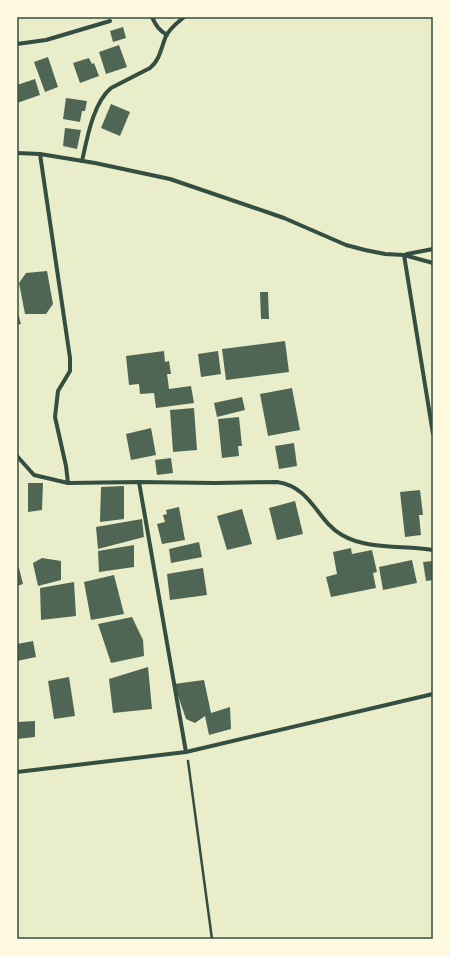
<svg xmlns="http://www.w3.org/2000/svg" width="450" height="956" font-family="'Noto Serif',serif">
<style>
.building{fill:#4f6655}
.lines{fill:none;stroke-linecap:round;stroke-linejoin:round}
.path{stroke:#344e41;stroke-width:2.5}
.minor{stroke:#344e41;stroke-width:4}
.neatline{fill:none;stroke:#344e41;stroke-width:1.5}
</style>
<rect width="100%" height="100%" fill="#e9edc9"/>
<g class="building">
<polygon points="123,27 126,38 113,42 110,31"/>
<polygon points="119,45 127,67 106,74 99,52"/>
<polygon points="48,57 58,87 45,92 34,62"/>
<polygon points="89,58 92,64 94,63 99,76 80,83 73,63"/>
<polygon points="35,79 40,95 17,103 17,85"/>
<polygon points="66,98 87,101 85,111 82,111 80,122 63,119"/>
<polygon points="111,104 130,112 120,136 101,128"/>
<polygon points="65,128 81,130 77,149 63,146"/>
<polygon points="47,271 53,304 46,314 25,314 19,283 26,273"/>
<polygon points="260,292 268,292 269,319 261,319"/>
<polygon points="17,310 21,324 17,325"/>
<polygon points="285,341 289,372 226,380 222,349"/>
<polygon points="164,351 165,362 169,361 171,374 167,374 169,389 191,386 194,403 156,408 154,393 140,394 139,384 129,385 126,356"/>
<polygon points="218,351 221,374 201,377 198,354"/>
<polygon points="292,388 300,430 268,436 260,394"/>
<polygon points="242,397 245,410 217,417 214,403"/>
<polygon points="194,408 197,450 173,452 170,410"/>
<polygon points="239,417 242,446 238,446 239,456 222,458 218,419"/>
<polygon points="151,428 156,455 131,460 126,434"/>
<polygon points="294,443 297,466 279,469 275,446"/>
<polygon points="171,458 173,473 157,475 155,460"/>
<polygon points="28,483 43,483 42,510 28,512"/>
<polygon points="124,486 124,519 100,522 101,487"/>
<polygon points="420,490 423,515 419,515 421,535 405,537 400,492"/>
<polygon points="295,501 303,534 277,540 269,508"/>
<polygon points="179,507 185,540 162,544 157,524 165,522 163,515 167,514 166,510"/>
<polygon points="242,509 252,544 227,550 217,516"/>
<polygon points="142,519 144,537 98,549 96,527"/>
<polygon points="199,542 202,557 171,563 169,549"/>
<polygon points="134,545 134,567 99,572 98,551"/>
<polygon points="351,548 352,554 372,550 377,572 373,573 376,588 331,597 326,577 337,574 333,552"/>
<polygon points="42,558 61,561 61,580 38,586 33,563"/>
<polygon points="412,560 417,583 383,590 379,567"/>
<polygon points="433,561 433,580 426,581 423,562"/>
<polygon points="17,568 19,568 23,584 17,586"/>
<polygon points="203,568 207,595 170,600 167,574"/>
<polygon points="114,575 124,614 91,620 84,582"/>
<polygon points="74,582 76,616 41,620 40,588"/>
<polygon points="132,617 143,640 144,656 111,663 98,624"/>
<polygon points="33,641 36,657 17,661 17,644"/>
<polygon points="148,667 152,709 113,713 109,679"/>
<polygon points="69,677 75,716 54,719 48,681"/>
<polygon points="204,680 211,713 230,707 231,729 209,735 205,716 195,723 186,719 174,684"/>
<polygon points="35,721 35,737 17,739 17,722"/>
</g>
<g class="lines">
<polyline class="path" points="188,761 212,939"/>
<g class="minor">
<path d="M152 17C156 26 159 30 167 35"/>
<polyline points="17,44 46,40 110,21"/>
<polyline points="17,153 40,154 95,163 170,179 284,218 346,245 365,250 385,254 404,255 433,263"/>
<polyline points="40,154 70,358 70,371 58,391 55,417 66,466 68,483"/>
<path d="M82 161C87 139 93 103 111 88L150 68C160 60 161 48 166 36 170 28 177 23 184 17"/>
<polyline points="407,254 433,249"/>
<polyline points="404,255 433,434"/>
<path d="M17 456 34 475 68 483 139 482 215 483 277 482C312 487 316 520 342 535 367 550 405 545 433 550"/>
<polyline points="139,482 186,752"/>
<polyline points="17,772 186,752 433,694"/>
</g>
</g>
<rect width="450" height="956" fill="none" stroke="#fefae0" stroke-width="36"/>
<rect x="18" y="18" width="414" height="920" class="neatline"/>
</svg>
